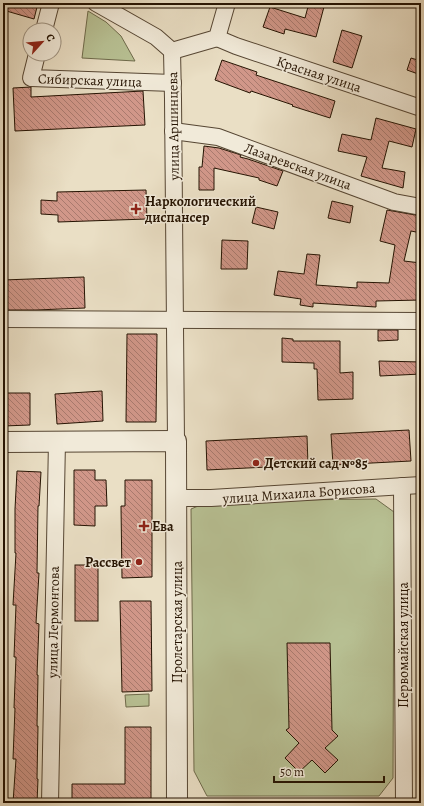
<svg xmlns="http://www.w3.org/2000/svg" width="424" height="806" font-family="Alegreya,serif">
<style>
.green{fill:#b8c194;stroke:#6e6a4b}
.building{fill:url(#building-back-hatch);stroke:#251302}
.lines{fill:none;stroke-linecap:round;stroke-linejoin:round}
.minor-casing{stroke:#564633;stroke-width:18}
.tertiary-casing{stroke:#564633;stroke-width:22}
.minor{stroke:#f1ead9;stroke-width:16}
.tertiary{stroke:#f1ead9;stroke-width:20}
.poi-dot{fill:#8f2418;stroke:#f1ead9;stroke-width:1.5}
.labels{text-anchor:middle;stroke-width:3;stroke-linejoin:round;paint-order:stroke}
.street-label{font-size:14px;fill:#251302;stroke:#f1ead9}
.poi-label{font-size:14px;font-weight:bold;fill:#251302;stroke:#f1ead9;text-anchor:start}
</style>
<defs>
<pattern id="building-back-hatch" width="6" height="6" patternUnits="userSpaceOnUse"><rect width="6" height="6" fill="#d19789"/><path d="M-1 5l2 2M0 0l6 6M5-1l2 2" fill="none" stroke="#a97a6e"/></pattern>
</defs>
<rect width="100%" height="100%" fill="#eadfc5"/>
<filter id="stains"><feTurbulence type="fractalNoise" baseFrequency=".005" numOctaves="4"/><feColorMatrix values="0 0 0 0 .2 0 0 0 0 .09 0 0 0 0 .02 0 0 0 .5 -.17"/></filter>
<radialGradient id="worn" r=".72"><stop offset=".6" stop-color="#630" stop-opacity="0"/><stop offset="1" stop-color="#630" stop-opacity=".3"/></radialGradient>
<g class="green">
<polygon points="88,11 106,22 121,36 135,61 82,58"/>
<polygon points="376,499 394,512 393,778 379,796 207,796 194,771 191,509 210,501"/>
<polygon points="149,694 149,706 126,707 125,695"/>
</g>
<g class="building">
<polygon points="3,3 38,3 34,19 3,10"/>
<polygon points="309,3 325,3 316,37 285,29 284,34 263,27 270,7 305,18"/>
<polygon points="342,30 362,36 352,68 333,62"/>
<polygon points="411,58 421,61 421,75 407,70"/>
<polygon points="222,60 257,72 256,75 335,101 330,118 292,106 293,105 251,91 250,93 215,80"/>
<polygon points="31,87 31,97 143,91 145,125 15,131 13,88"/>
<polygon points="376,118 416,129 412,147 389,141 382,168 405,172 403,188 361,176 367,157 338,151 342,134 371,140"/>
<polygon points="204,146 219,148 241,155 240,157 248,159 283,171 277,186 259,180 259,178 214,168 214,190 199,190 199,167 202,167"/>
<polygon points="146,190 147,219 58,222 58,215 41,214 41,200 57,201 57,192"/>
<polygon points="332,201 353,206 350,223 328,218"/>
<polygon points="256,207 278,212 274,229 252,223"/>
<polygon points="387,210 421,216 421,233 411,231 404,261 421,263 421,300 376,301 376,307 313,303 313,307 300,305 301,299 274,295 278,271 304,274 307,254 320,255 316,285 357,288 357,282 389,283 395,245 380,241"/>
<polygon points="222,240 248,241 247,269 221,269"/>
<polygon points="84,277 85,308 36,310 3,310 3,280"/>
<polygon points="378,330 398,330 398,340 378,341"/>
<polygon points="127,334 157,334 156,422 126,422"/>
<polygon points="282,338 293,339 293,341 340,341 340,373 353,372 353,399 318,400 317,369 314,369 314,363 282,362"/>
<polygon points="379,361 421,362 421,374 380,376"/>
<polygon points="102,391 103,421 57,424 55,394"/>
<polygon points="3,393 30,393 30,425 3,426"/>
<polygon points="409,430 411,461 333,465 331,434"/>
<polygon points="307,436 308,465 207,470 206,441"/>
<polygon points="74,470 95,470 95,480 106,480 107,506 95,506 95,526 74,525"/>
<polygon points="17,471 41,472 39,506 38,506 37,573 39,573 36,623 39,624 37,675 38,675 37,726 38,726 37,779 38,779 37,803 13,803 16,759 13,759 15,708 14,708 16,657 14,657 16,605 13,605 16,553 15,553 15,509"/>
<polygon points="125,480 152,480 152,577 122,578 121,506 125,506"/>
<rect x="75" y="565" width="23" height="56"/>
<polygon points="120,601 151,601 152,691 122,692"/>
<polygon points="287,643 330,643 332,730 338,736 325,748 338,760 325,773 312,760 299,772 285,758 299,743 286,730 289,728"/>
<polygon points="125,727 151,727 151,803 72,803 72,784 125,784"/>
</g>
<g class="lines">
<defs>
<g id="minor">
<polyline points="96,3 156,37 172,51"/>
<polyline points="44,30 51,3"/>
<polyline points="217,38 236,46 421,108"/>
<polyline points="172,51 173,99 176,441"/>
<polyline points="172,51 217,38 227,3"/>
<polyline points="37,54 31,78 173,83"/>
<polyline points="173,131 218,137 394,202 421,207"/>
<polyline points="3,319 421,321"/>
<polyline points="402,486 404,803"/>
<polyline points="177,498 211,498 421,485"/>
<polyline points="50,803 57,441"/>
</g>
<polyline id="tertiary" points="3,442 176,441 177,803"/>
</defs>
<use href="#minor" class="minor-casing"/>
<use href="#tertiary" class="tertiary-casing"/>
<use href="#minor" class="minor"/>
<use href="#tertiary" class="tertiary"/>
</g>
<g class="poi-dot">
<path d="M134 203h4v4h4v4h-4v4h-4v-4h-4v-4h4z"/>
<circle cx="256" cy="463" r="4"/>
<path d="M142 520h4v4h4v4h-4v4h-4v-4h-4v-4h4z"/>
<circle cx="139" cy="562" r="4"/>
</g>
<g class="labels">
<g class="street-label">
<text transform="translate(319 74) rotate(18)" y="5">Красная улица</text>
<text transform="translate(90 80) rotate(2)" y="5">Сибирская улица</text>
<text transform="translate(173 126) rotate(-91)" y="5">улица Аршинцева</text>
<text transform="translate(298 166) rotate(20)" y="5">Лазаревская улица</text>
<text transform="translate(299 493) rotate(-4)" y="5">улица Михаила Борисова</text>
<text transform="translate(53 622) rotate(-89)" y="5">улица Лермонтова</text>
<text transform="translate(177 622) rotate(-90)" y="5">Пролетарская улица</text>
<text transform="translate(403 645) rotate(-90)" y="5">Первомайская улица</text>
</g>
<g class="poi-label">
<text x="145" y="206">Наркологический<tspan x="145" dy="16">диспансер</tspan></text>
<text x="264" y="468">Детский сад №85</text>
<text x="152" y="531">Ева</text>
<text x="131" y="567" text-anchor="end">Рассвет</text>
</g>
</g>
<rect width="424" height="806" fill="none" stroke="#eadfc5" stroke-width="16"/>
<rect x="4" y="4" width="416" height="798" fill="none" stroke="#251302" stroke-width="2"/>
<rect x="8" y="8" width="408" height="790" fill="none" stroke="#251302"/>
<g transform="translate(42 42) rotate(63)"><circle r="19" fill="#f1ead9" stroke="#9f9483"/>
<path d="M0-3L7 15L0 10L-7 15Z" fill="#8f2418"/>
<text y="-6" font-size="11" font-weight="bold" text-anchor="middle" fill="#251302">С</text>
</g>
<path d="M274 776v6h110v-6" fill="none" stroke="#251302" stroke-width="2"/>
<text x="280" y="776" font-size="12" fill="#251302" stroke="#f1ead9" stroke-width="3" paint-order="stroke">50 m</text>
<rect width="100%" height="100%" filter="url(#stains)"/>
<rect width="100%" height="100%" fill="url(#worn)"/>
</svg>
